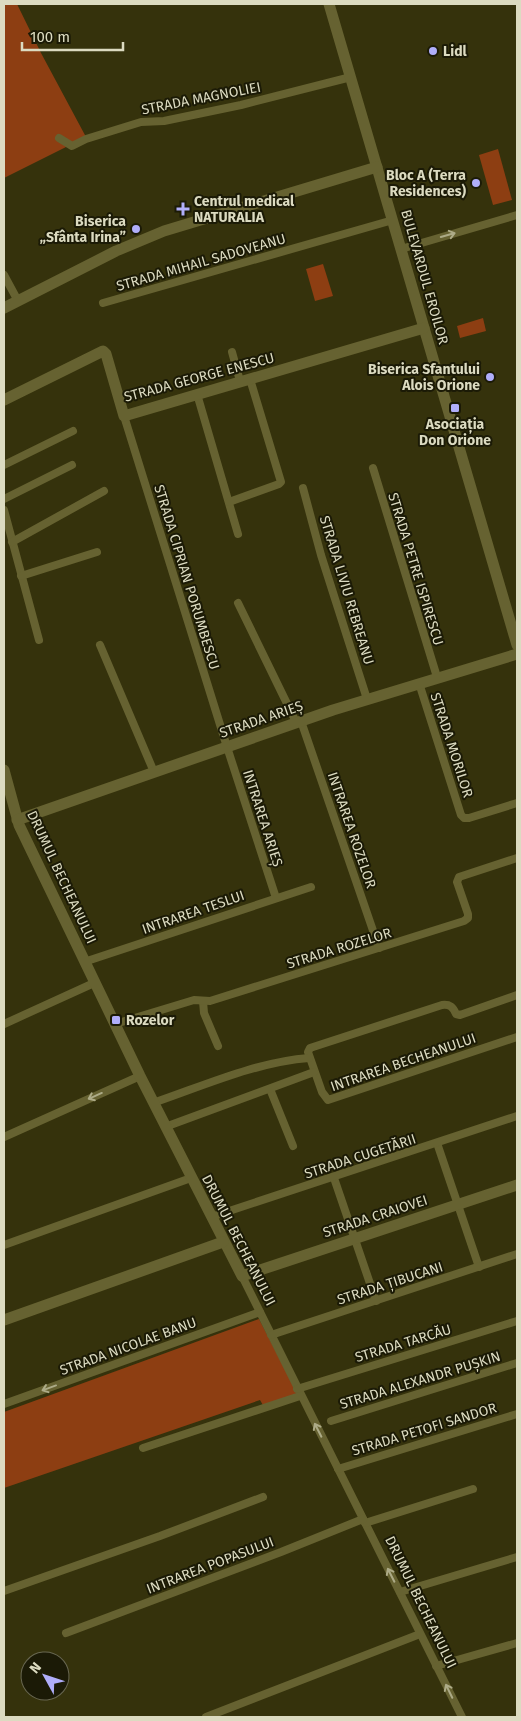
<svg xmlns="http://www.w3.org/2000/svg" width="521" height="1721" font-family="'Fira Sans',sans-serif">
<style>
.green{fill:#8d3e12}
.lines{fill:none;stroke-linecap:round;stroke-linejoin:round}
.street{stroke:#666231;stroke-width:8}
.secondary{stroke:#666231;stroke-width:11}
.oneway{stroke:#adab87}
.poi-dot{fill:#b0aefa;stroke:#1b1a06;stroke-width:2}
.labels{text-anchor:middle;stroke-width:4;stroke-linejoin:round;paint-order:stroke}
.poi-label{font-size:14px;font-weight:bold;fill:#dcdbc1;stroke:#1b1a06;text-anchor:start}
.street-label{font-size:14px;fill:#dcdbc1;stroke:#1b1a06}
</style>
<rect width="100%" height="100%" fill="#35320c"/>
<g class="green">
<polygon points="4,4 17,4 41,53 86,137 4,178"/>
<polygon points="498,149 512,200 493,205 479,155"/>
<polygon points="323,264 333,296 315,301 306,269"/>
<polygon points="483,318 486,331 460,338 457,326"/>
<polygon points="259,1319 299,1396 264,1407 260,1400 4,1488 4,1412"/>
</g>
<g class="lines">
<g class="street">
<polyline points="59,138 72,146 86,139 141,122 164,121 241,105 351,77"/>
<polyline points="401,249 517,215"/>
<polyline points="4,275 18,301"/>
<polyline points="103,303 393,220"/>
<polyline points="232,352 240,381"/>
<polyline points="197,394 238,534"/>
<polyline points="124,416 227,747 276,898"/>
<polyline points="4,465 73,431"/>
<polyline points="373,468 437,677"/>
<polyline points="303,488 321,555 367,699"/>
<polyline points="4,499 72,465"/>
<polyline points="229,502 279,484 281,482 250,379"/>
<polyline points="4,510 39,640"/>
<polyline points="12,542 104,491"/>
<polyline points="21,576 97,552"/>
<polyline points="238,603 296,722"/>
<polyline points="100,645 154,772"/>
<polyline points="419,683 461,815 464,818 469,818 517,803"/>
<polyline points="301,721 379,948"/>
<polyline points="84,962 311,887"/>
<path d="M517 995 460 1015 456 1014C453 1007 450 1004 442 1005L310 1048 308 1052 322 1092 328 1100 517 1037"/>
<polyline points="203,1001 204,1013 218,1046"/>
<polyline points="4,1024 94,983"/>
<polyline points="115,1024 194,1000 210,1001 464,921 468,918 468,914 457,882 459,877 517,858"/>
<polyline points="270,1089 293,1146"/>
<path d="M153 1103C203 1086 256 1062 309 1058"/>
<polyline points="165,1127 314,1072"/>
<polyline points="4,1137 140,1076"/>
<polyline points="437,1143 479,1267"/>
<polyline points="334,1178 376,1301"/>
<polyline points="211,1217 517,1116"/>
<polyline points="4,1245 191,1178"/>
<polyline points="242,1276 462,1717"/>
<polyline points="271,1335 517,1254"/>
<polyline points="297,1389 517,1321"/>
<polyline points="4,1404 260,1312"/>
<polyline points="331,1421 517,1363"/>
<polyline points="143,1448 300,1396"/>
<polyline points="338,1469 517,1414"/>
<polyline points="365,1523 473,1489"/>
<polyline points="4,1591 160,1536 263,1497"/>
<polyline points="400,1592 517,1557"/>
<polyline points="66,1633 281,1552 363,1519"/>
<polyline points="436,1666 517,1643"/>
<polyline points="206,1717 420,1634"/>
</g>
<g class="secondary">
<polyline points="329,4 517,645"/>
<polyline points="4,308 116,251 164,231 377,167"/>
<polyline points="4,400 103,351 106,354 124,416 424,328"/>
<polyline points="4,770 19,825 140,1076 242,1276 517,1185"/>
<polyline points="17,820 333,710 517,654"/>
<polyline points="4,1320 223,1242"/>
</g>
</g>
<defs><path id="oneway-shaft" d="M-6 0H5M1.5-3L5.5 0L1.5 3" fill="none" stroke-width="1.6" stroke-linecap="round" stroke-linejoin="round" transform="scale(1.25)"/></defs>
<g class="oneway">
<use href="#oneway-shaft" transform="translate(448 235) rotate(-16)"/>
<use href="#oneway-shaft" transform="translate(95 1096) rotate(156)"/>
<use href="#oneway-shaft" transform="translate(49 1388) rotate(160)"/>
<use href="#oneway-shaft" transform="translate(318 1430) rotate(-117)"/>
<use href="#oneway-shaft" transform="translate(391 1575) rotate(-117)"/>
<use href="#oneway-shaft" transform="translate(449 1691) rotate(-116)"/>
</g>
<g class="poi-dot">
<circle cx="433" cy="51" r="5"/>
<circle cx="476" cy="183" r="5"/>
<path d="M180.5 201.5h5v5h5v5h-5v5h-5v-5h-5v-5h5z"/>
<circle cx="136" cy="229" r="5"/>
<circle cx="490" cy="377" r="5"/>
<rect x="450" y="403" width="10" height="10" rx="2.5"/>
<rect x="111" y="1015" width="10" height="10" rx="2.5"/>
</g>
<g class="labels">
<g class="poi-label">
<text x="443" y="56">Lidl</text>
<text x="466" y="180" text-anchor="end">Bloc A (Terra<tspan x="466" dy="16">Residences)</tspan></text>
<text x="194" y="206">Centrul medical<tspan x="194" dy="16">NATURALIA</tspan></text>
<text x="126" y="226" text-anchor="end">Biserica<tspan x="126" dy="16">„Sfânta Irina”</tspan></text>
<text x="480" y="374" text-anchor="end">Biserica Sfantului<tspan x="480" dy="16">Alois Orione</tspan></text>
<text x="455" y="429" text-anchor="middle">Asociația<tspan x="455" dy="16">Don Orione</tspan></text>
<text x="126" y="1025">Rozelor</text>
</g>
<g class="street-label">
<text transform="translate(201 98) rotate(-11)" y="5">STRADA MAGNOLIEI</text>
<text transform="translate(201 262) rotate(-16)" y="5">STRADA MIHAIL SADOVEANU</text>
<text transform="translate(425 277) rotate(74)" y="5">BULEVARDUL EROILOR</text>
<text transform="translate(199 377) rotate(-15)" y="5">STRADA GEORGE ENESCU</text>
<text transform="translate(416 569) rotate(73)" y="5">STRADA PETRE ISPIRESCU</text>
<text transform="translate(187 577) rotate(73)" y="5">STRADA CIPRIAN PORUMBESCU</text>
<text transform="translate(347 590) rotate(73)" y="5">STRADA LIVIU REBREANU</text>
<text transform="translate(261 719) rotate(-19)" y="5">STRADA ARIEȘ</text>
<text transform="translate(452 745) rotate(72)" y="5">STRADA MORILOR</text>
<text transform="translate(263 818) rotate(72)" y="5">INTRAREA ARIEȘ</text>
<text transform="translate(352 830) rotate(71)" y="5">INTRAREA ROZELOR</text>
<text transform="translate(62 877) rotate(65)" y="5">DRUMUL BECHEANULUI</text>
<text transform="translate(193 912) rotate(-19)" y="5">INTRAREA TESLUI</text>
<text transform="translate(339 948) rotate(-17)" y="5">STRADA ROZELOR</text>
<text transform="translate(403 1062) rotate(-19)" y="5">INTRAREA BECHEANULUI</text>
<text transform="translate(360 1156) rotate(-18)" y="5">STRADA CUGETĂRII</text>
<text transform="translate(375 1216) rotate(-18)" y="5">STRADA CRAIOVEI</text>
<text transform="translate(239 1240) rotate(63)" y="5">DRUMUL BECHEANULUI</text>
<text transform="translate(390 1283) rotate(-18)" y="5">STRADA ȚIBUCANI</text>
<text transform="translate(403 1343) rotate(-17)" y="5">STRADA TARCĂU</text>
<text transform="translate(128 1346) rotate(-20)" y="5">STRADA NICOLAE BANU</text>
<text transform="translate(420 1380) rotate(-17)" y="5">STRADA ALEXANDR PUȘKIN</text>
<text transform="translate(424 1429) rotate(-17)" y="5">STRADA PETOFI SANDOR</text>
<text transform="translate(210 1565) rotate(-21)" y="5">INTRAREA POPASULUI</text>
<text transform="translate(421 1602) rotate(64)" y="5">DRUMUL BECHEANULUI</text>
</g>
</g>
<rect width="521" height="1721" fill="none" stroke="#dcdbc1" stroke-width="10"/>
<g transform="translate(45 1676) rotate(310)"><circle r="24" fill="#1b1a06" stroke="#686751"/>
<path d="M0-4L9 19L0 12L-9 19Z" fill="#b0aefa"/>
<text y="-8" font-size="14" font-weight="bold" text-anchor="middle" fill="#dcdbc1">N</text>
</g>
<path d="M22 42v8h101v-8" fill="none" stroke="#dcdbc1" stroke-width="2.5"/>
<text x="30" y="42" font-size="15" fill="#dcdbc1" stroke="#1b1a06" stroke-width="4" paint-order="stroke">100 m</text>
</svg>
